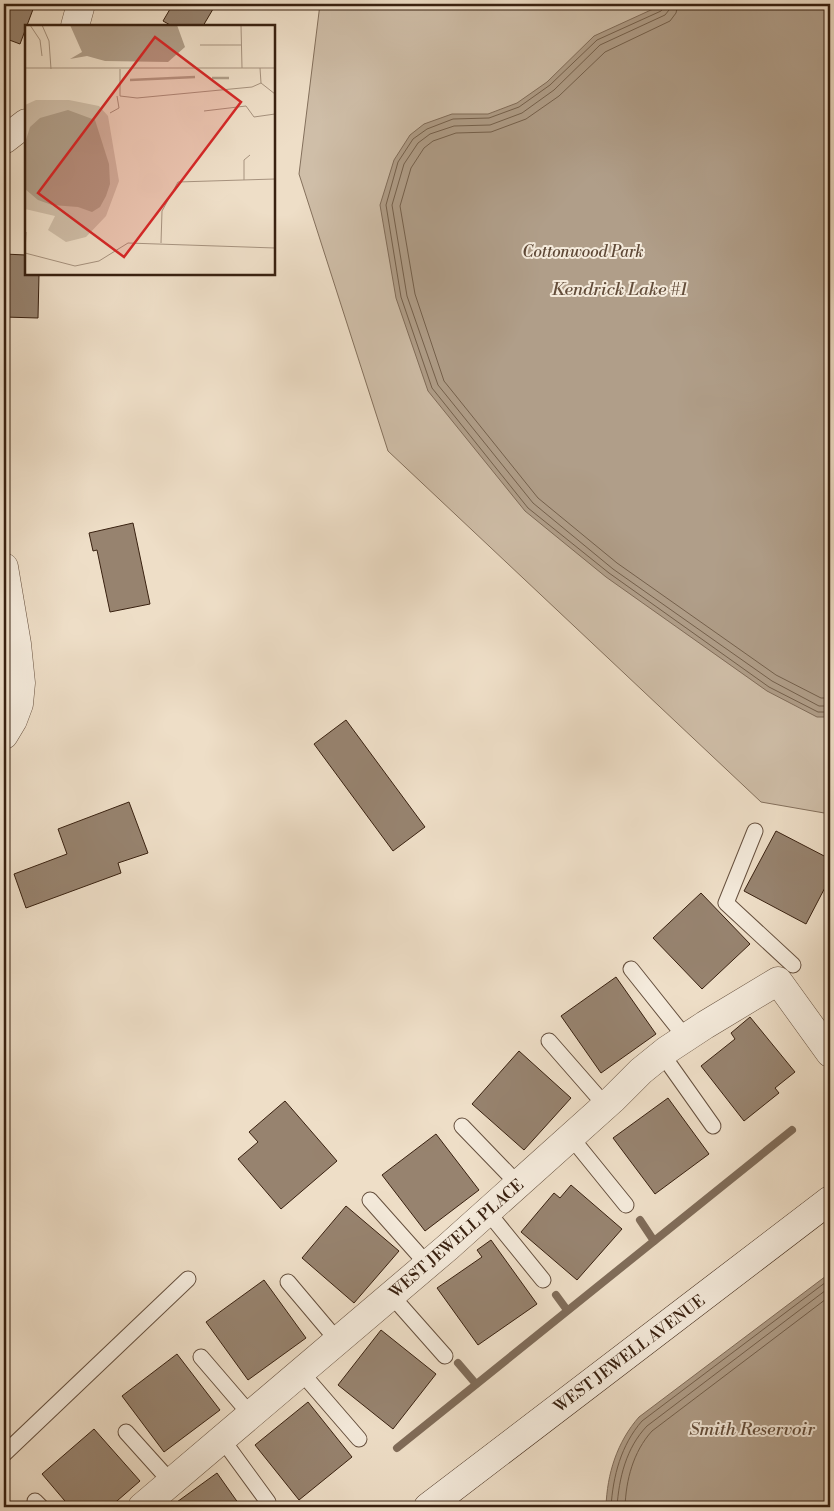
<svg xmlns="http://www.w3.org/2000/svg" width="834" height="1511" font-family="'Libre Bodoni',serif">
<style>
.green{fill:#cfbea8;stroke:#84705c}
.water{fill:#b09e89;stroke:#806c59}
.lines{fill:none;stroke-linecap:round;stroke-linejoin:round}
.shore{stroke:#74604c;stroke-width:1}
.stream{stroke:#806c59;stroke-width:8}
.building{fill:#97836f;stroke:#392110}
.service-casing{stroke:#66503e;stroke-width:17}
.minor-casing{stroke:#66503e;stroke-width:29}
.secondary-casing{stroke:#392110;stroke-width:29}
.service{stroke:#f4eadb;stroke-width:15}
.minor{stroke:#f4eadb;stroke-width:28}
.secondary{stroke:#f4eadb;stroke-width:28}
.labels{text-anchor:middle;stroke-width:4;stroke-linejoin:round;paint-order:stroke}
.park-label{font-size:16px;font-style:italic;fill:#5e4836;stroke:#f4eadb}
.street-label{font-size:16px;fill:#392110;stroke:#f4eadb}
.water-label{font-size:18px;font-style:italic;fill:#634d3a;stroke:#f4eadb}
.inset-river{fill:none;stroke:#b09e89;stroke-width:2.5}
.inset-road{fill:none;stroke:#a6927e;stroke-width:1}
.view{fill:#d62828;fill-opacity:0.15;stroke:#d62828;stroke-width:2.5}
.inset-edge{fill:none;stroke:#392110;stroke-width:2.5}
</style>
<rect width="100%" height="100%" fill="#eedec7"/>
<filter id="stains"><feTurbulence type="fractalNoise" baseFrequency=".004" numOctaves="4"/><feColorMatrix values="0 0 0 0 .2 0 0 0 0 .09 0 0 0 0 .02 0 0 0 .5 -.17"/></filter>
<radialGradient id="worn" r=".72"><stop offset=".6" stop-color="#630" stop-opacity="0"/><stop offset="1" stop-color="#630" stop-opacity=".3"/></radialGradient>
<polygon class="green" points="320,4 830,4 830,814 761,802 388,451 299,174"/>
<g class="water">
<polygon points="664,4 830,4 830,717 817,717 767,691 606,577 525,511 428,391 396,298 380,205 394,160 410,135 424,124 452,114 488,114 517,103 547,82 594,36"/>
<path d="M830 1273V1507H606C607 1474 617 1442 639 1417Z"/>
</g>
<g class="lines">
<g class="shore">
<polyline points="664,4 664,8 661,11 597,40 550,85 519,107 489,118 453,119 427,129 413,139 398,162 386,205 401,297 432,388 528,508 609,573 769,687 818,712 830,712"/>
<polyline points="670,4 669,10 665,15 600,45 554,90 522,113 490,125 454,126 430,134 418,143 404,164 392,205 407,296 438,385 533,503 613,569 772,681 819,706 830,706"/>
<polyline points="678,4 676,13 670,21 605,52 559,96 526,119 491,132 456,133 433,141 424,148 411,168 400,206 415,294 444,381 538,498 617,563 776,675 821,698 830,698"/>
<path d="M611 1507C613 1476 621 1445 642 1421L830 1279"/>
<path d="M617 1507C619 1478 626 1448 647 1426L830 1287"/>
<path d="M625 1507C626 1480 633 1452 652 1431L830 1296"/>
</g>
<g class="stream">
<polyline points="640,1220 654,1241"/>
<polyline points="556,1295 567,1310"/>
<polyline points="458,1363 476,1384"/>
<polyline points="397,1448 792,1130"/>
</g>
</g>
<g class="building">
<polygon points="4,4 35,4 20,44 4,38"/>
<polygon points="173,4 216,4 203,26 172,26 163,21"/>
<polygon points="4,254 26,255 26,274 39,274 38,318 4,317"/>
<polygon points="133,523 150,604 110,612 97,550 93,551 89,533"/>
<polygon points="346,720 425,827 393,851 314,744"/>
<polygon points="129,802 148,853 118,863 121,873 26,908 14,874 67,854 58,829"/>
<polygon points="776,831 830,859 830,878 806,924 744,891"/>
<polygon points="701,893 750,944 702,989 653,938"/>
<polygon points="616,977 656,1034 601,1073 561,1016"/>
<polygon points="750,1017 795,1072 775,1088 779,1093 744,1121 701,1066 735,1039 731,1033"/>
<polygon points="519,1051 571,1098 524,1150 472,1104"/>
<polygon points="668,1098 709,1154 655,1194 613,1138"/>
<polygon points="285,1101 337,1161 281,1209 238,1159 258,1142 249,1132"/>
<polygon points="436,1134 479,1190 425,1231 382,1175"/>
<polygon points="571,1185 622,1229 577,1280 521,1232 554,1193 560,1198"/>
<polygon points="346,1206 399,1251 354,1303 302,1258"/>
<polygon points="491,1240 537,1304 478,1345 437,1288 482,1257 477,1250"/>
<polygon points="264,1280 306,1338 248,1380 206,1322"/>
<polygon points="381,1330 436,1374 393,1429 338,1385"/>
<polygon points="177,1354 220,1410 164,1452 122,1396"/>
<polygon points="308,1402 352,1457 299,1500 255,1445"/>
<polygon points="94,1429 140,1481 110,1507 70,1507 42,1474"/>
<polygon points="217,1473 241,1507 170,1507"/>
</g>
<g class="lines">
<defs>
<g id="service">
<polyline points="755,831 726,903 793,965"/>
<polyline points="631,969 686,1038"/>
<polyline points="549,1041 605,1105"/>
<polyline points="662,1054 713,1126"/>
<polyline points="462,1126 517,1183"/>
<polyline points="570,1136 626,1205"/>
<polyline points="370,1200 427,1264"/>
<polyline points="487,1211 543,1280"/>
<polyline points="288,1282 337,1340"/>
<polyline points="391,1295 445,1356"/>
<polyline points="201,1357 250,1414"/>
<polyline points="301,1372 359,1439"/>
<polyline points="126,1432 171,1482"/>
<polyline points="222,1439 268,1502"/>
<polyline points="4,1454 188,1279"/>
<polyline points="35,1501 41,1507"/>
</g>
<g id="minor">
<polyline points="75,26 81,4"/>
<polyline points="4,140 26,123"/>
<polyline points="4,567 17,644 21,683 19,704 13,720 4,735"/>
<polyline points="142,1507 448,1247 613,1099 641,1071 667,1050 705,1025 778,981 830,1053"/>
</g>
<polyline id="secondary" points="428,1507 830,1200"/>
</defs>
<use href="#service" class="service-casing"/>
<use href="#minor" class="minor-casing"/>
<use href="#secondary" class="secondary-casing"/>
<use href="#service" class="service"/>
<use href="#minor" class="minor"/>
<use href="#secondary" class="secondary"/>
</g>
<g class="labels">
<g class="park-label">
<text x="583" y="257">Cottonwood Park</text>
</g>
<g class="street-label">
<text transform="translate(456 1238) rotate(-41)" y="6">WEST JEWELL PLACE</text>
<text transform="translate(629 1353) rotate(-37)" y="6">WEST JEWELL AVENUE</text>
</g>
<g class="water-label">
<text x="619" y="295">Kendrick Lake #1</text>
<text x="752" y="1435">Smith Reservoir</text>
</g>
</g>
<g transform="translate(25 25)">
<rect width="250" height="250" fill="#eedec7"/>
<path d="M11 75H44L74 81 83 91 94 156 81 191 61 212 41 217 23 205 30 191 0 184V80Z" fill="#cfbea8"/>
<path d="M45 0H152L160 22 143 37 80 36 62 31 45 34 57 27ZM43 85 70 95 84 139 85 159 81 171 75 182 67 187 53 182 27 180 13 175 0 164V118L5 102 15 93Z" fill="#b09e89"/>
<path class="inset-river" d="M187 53H204M105 55 170 52"/>
<path class="inset-road" d="M5 0 15 15 17 31M17 0 24 16 26 44M216 0 217 43M175 20H217M0 43H250M95 44V71L112 73 227 62 236 58 235 43M236 58 250 69M179 86 221 81 229 92 250 89M85 88 94 83 92 71M219 155V135L225 130M136 218 137 186 153 157 250 154M0 228 50 241 74 236 103 218 250 223M0 228 1 207"/>
<path class="view" d="M130 12 216 77 99 232 13 168Z"/>
<rect width="250" height="250" class="inset-edge"/>
</g>
<rect width="834" height="1511" fill="none" stroke="#eedec7" stroke-width="20"/>
<rect x="5" y="5" width="824" height="1501" fill="none" stroke="#392110" stroke-width="2.5"/>
<rect x="10" y="10" width="814" height="1491" fill="none" stroke="#392110"/>
<rect width="100%" height="100%" filter="url(#stains)"/>
<rect width="100%" height="100%" fill="url(#worn)"/>
</svg>
